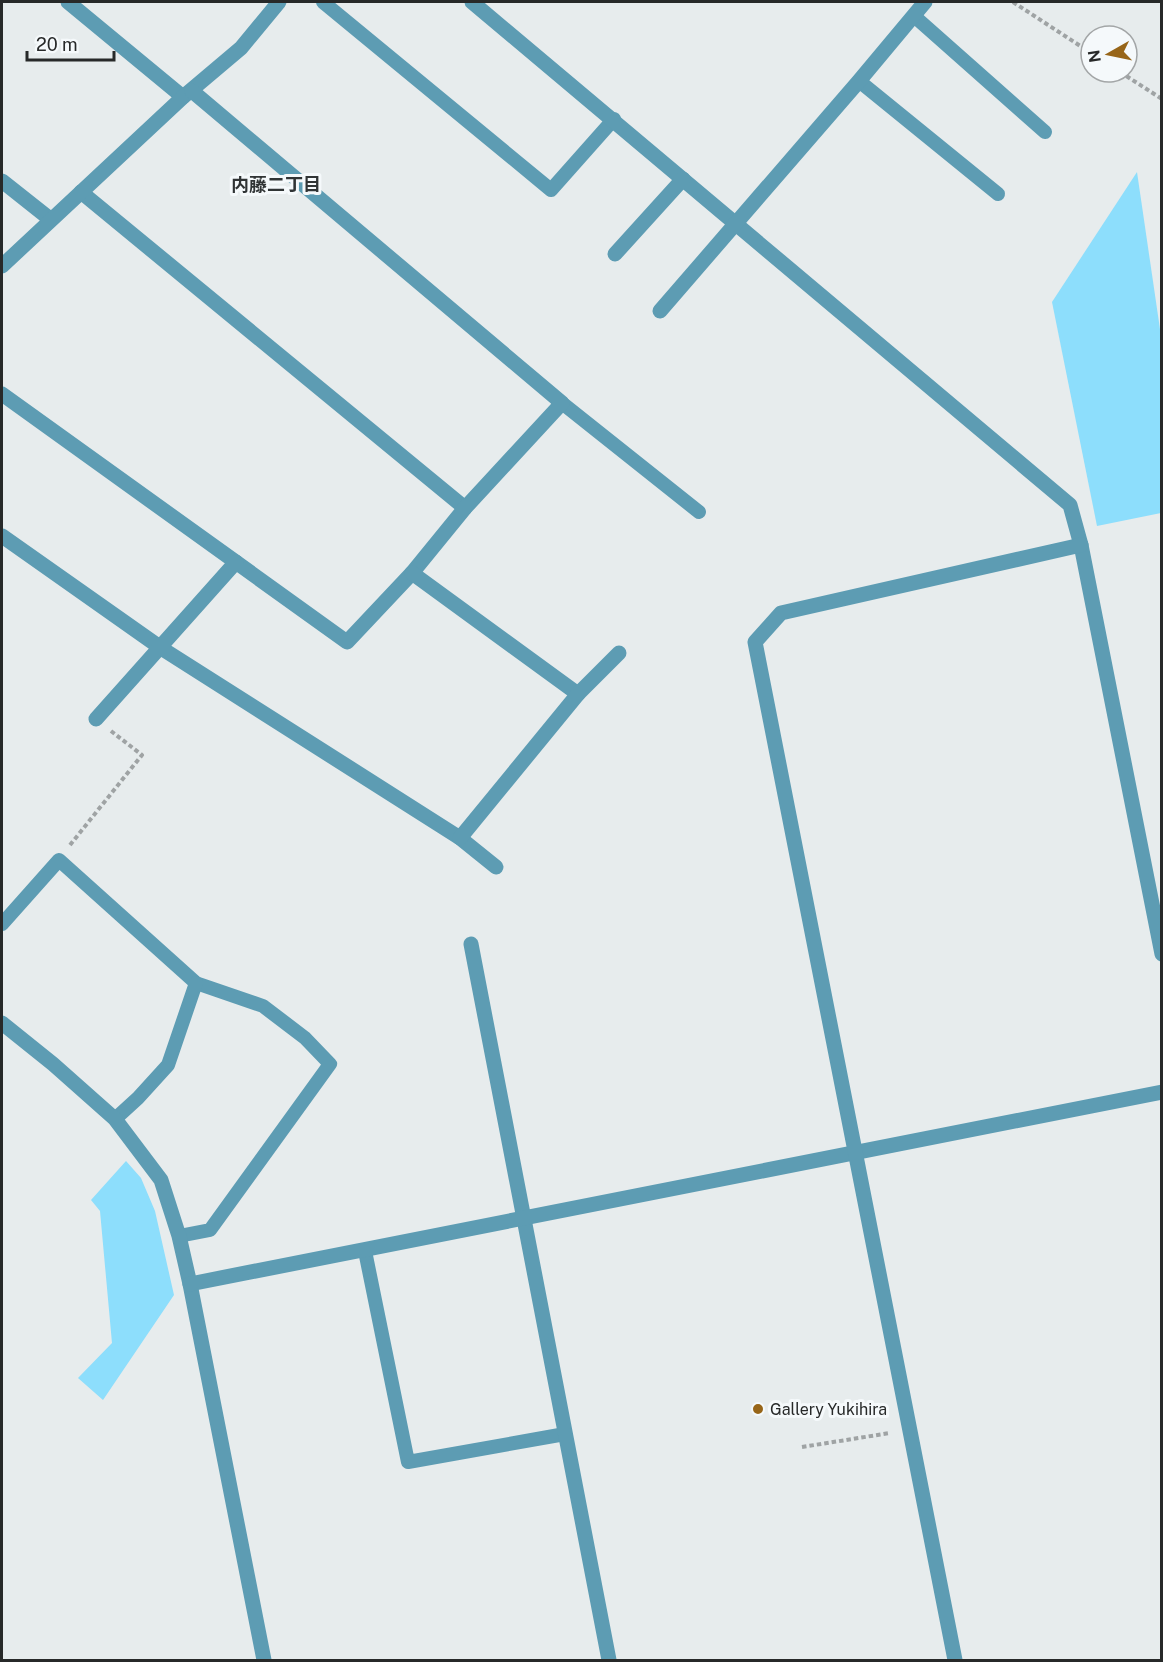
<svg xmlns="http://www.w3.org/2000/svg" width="1163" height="1662" font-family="'Public Sans','Noto Sans JP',sans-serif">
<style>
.green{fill:#8ddefc}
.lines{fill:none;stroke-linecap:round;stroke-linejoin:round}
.path{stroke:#9fa3a4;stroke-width:4;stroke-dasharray:4.5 3;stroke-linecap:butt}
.lane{stroke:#5d9cb3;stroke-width:14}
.street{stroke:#5d9cb3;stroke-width:15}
.poi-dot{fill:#976518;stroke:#f5f9fb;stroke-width:2}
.labels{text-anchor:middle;stroke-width:6;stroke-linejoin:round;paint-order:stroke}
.poi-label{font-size:16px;fill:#272929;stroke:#f5f9fb;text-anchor:start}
.neighbourhood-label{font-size:18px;font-weight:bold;fill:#303435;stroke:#f5f9fb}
</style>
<rect width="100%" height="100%" fill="#e7eced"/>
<g class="green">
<polygon points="1137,172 1161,336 1161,513 1097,526 1052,302"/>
<polygon points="126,1161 141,1178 155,1211 174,1295 103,1400 78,1378 112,1343 100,1211 91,1200"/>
</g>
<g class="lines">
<g class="path">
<polyline points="1013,2 1091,53"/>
<polyline points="1120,72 1162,99"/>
<polyline points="70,845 142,755 111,731"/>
<polyline points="802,1447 890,1433"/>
</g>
<g class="lane">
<polyline points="323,2 551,190 614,119"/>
<polyline points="914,16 1045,132"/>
<polyline points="859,81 998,194"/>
<polyline points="562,403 699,512"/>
<polyline points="2,924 59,860 196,983 263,1006 305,1038 330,1064 210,1230 179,1236"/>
<polyline points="115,1119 138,1098 168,1065 196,983"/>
<polyline points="365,1251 408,1462 565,1434"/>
</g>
<g class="street">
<polyline points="68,2 183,97"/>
<polyline points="472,2 1070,505 1081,545 1162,954"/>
<polyline points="2,181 50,219"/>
<polyline points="81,192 465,508"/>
<polyline points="615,254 683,179"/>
<polyline points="2,266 183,97 241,48 279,2"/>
<polyline points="660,311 859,81 925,2"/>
<polyline points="2,394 347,642 412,573 465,508 562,403 192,91"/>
<polyline points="2,536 161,648 460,838 496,867"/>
<polyline points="412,573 578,694"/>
<polyline points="96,719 236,562"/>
<polyline points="460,838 578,694 619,653"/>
<polyline points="471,944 609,1660"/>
<polyline points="2,1023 53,1064 115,1119 161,1180 179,1236 190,1284 264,1660"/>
<polyline points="190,1284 1162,1092"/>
<polyline points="955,1660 755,642 781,613 1081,545"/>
</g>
</g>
<circle class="poi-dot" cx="758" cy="1409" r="6"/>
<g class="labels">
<g class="poi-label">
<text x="770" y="1415">Gallery Yukihira</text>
</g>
<g class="neighbourhood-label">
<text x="276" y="191">内藤二丁目</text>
</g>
</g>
<rect width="1163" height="1662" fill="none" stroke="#272929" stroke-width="6"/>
<g transform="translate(1109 54) rotate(261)"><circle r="28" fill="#f5f9fb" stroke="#a3a6a7" stroke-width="1.5"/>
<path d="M0-4.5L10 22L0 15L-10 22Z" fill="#976518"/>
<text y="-9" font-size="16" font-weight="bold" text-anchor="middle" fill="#272929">N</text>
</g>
<path d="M27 51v9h87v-9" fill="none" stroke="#272929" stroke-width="3"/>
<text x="36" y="51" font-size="18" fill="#272929" stroke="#f5f9fb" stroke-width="4.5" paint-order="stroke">20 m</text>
</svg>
